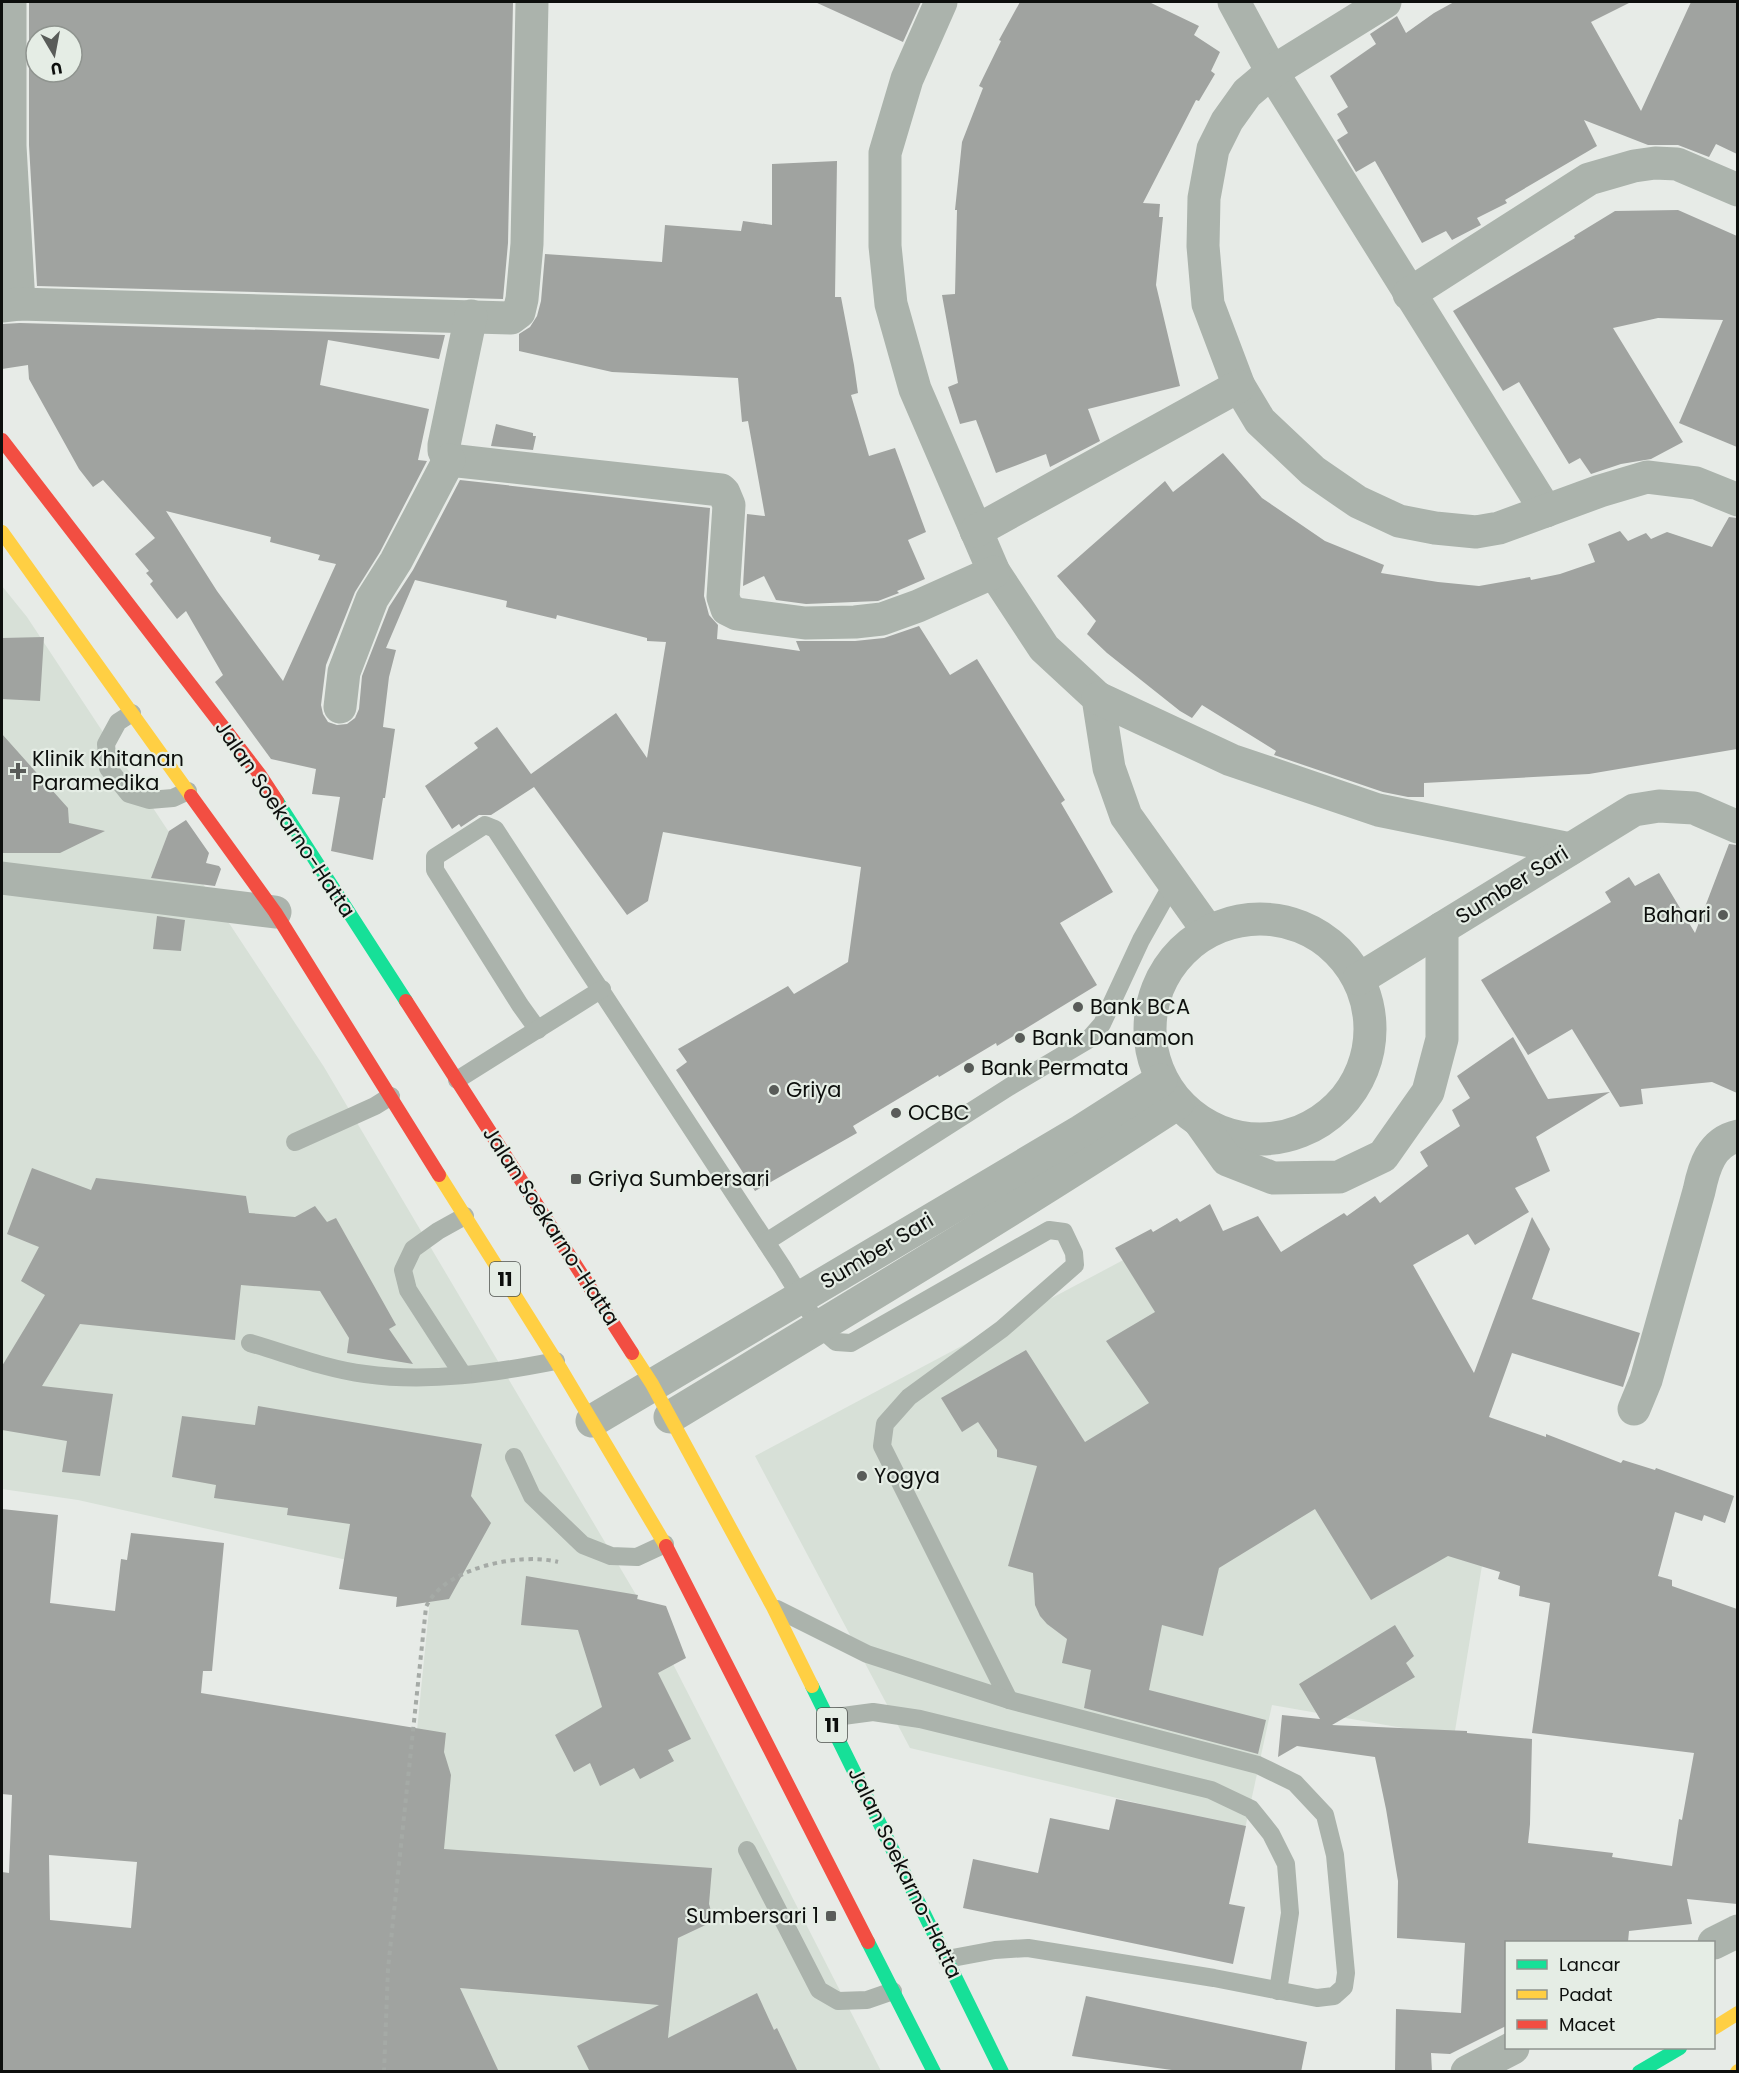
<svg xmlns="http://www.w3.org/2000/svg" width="1739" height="2073" font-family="Poppins,sans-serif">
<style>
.built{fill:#d7e0d7}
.building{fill:#a0a3a0;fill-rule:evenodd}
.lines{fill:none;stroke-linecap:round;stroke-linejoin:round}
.path{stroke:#a5aaa6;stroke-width:4;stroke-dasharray:4.5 4.5;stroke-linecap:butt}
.lane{stroke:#abb3ac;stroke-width:18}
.street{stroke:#abb3ac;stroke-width:33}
.fast{stroke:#16e098;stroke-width:14}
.slow{stroke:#ffcf43;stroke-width:14}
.jam{stroke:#f24e42;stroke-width:14}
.poi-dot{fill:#595c59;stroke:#e5ede5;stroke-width:2}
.labels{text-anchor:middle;stroke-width:4.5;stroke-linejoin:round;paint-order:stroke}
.shield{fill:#e5ede5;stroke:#4e524e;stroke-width:1.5}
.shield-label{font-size:20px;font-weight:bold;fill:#0d0f0d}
.poi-label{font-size:21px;fill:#0d0f0d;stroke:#e5ede5;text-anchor:start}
.street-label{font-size:21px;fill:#0d0f0d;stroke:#e5ede5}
</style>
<rect width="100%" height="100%" fill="#e7ebe7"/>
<g class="built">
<polygon points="2,586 27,617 324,1067 648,1615 881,2071 387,2071 391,1994 432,1579 78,1500 2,1489"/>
<polygon points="1159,1241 1501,1449 1454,1737 1272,1705 1245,1829 910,1748 755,1456"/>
</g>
<g class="building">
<path d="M29 2H513L508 243 503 299 37 286 29 145ZM36 36H72V72H36Z"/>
<polygon points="815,2 921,2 903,42"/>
<polygon points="1020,2 1149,2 1199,26 1194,35 1220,52 1211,71 1215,74 1199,101 1196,100 1143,203 1160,204 1159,217 1163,217 1156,285 1180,386 1088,409 1100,441 1050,467 1046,454 996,473 976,420 960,424 948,387 958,383 942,295 955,294 957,210 955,210 962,142 983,88 979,86 1001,41 999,40"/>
<polygon points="1454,2 1631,2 1591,22 1641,111 1691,2 1737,2 1737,154 1716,144 1709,157 1678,145 1648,145 1584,120 1597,146 1505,200 1507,203 1477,218 1481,225 1452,240 1446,231 1422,243 1375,161 1356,172 1337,140 1348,133 1337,114 1348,107 1330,76 1376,44 1370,34 1397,16 1406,33 1434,13"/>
<polygon points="837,161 835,297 841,297 854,365 858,393 851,395 869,456 895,448 926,532 908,540 925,579 897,591 899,593 878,601 806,604 776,600 764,576 743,586 747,514 765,516 748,421 742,422 738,378 612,372 519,351 519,334 530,327 537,316 541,301 545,254 662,262 665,225 741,231 743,221 772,225 772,164"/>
<polygon points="1678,210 1737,236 1737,447 1679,423 1723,320 1658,318 1613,328 1683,442 1651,459 1621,464 1591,474 1580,458 1569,464 1519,382 1503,391 1453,311 1575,238 1574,236 1615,211"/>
<path d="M20 323 445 335 439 359 328 340 320 385 429 409 418 460 427 461 380 552 355 592 326 665 321 705 323 714 328 722 337 725 347 724 355 718 359 709 362 676 389 607 413 570 460 480 710 508 704 596 709 615 718 625 717 639 800 651 796 641H855L884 638 919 626 950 675 977 659 1065 800 1061 803 1113 892 1060 923 1097 985 997 1046 996 1043 939 1077 938 1075 853 1126 857 1133 755 1191 676 1070 687 1062 678 1049 788 986 794 994 848 962 861 867 663 832 648 901 627 915 534 787 491 815H479L461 827 459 824 452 829 425 786 478 748 474 743 497 727 531 774 616 713 647 758 666 642 647 641V638L557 615 556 619 506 607 507 601 415 580 386 648 396 650 389 677 383 727 395 729 385 798H383L373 860 331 851 340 797 312 794 316 769 271 759 215 682 223 675 186 611 177 619 150 584 153 581 146 573 149 571 135 554 155 538 103 480 93 487 79 469 29 379 28 365 2 369V324ZM166 511 271 537 270 542 320 555 318 560 336 564 283 681 217 591Z"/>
<polygon points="496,424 533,433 533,436 536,436 533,450 491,446"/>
<polygon points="1223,453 1262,498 1325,541 1384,565 1381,573 1438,582 1479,586 1530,577 1531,580 1560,574 1595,562 1588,544 1620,531 1628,541 1646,533 1651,539 1667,532 1712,547 1729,517 1737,518 1737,749 1589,774 1424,783 1424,797 1408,797 1383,792 1274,755 1276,751 1202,705 1192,718 1180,711 1107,653 1087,634 1096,621 1057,576 1165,481 1173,492"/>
<polygon points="44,637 40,701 2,699 2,638"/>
<polygon points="2,734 68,808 69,823 105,831 60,853 2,853"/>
<polygon points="186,820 209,853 206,863 219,866 221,869 215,886 151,878 169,831"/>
<polygon points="1729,844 1737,845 1737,1093 1712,1082 1641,1089 1643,1104 1620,1107 1572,1029 1528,1055 1481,980 1611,902 1605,892 1629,877 1635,886 1659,873 1695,933"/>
<polygon points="157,916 185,920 181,951 153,949"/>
<polygon points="1513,1037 1548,1099 1610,1092 1536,1137 1550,1171 1515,1188 1529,1212 1475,1245 1468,1234 1413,1265 1474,1373 1532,1217 1550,1249 1532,1299 1640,1333 1623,1387 1512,1353 1489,1417 1546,1437 1546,1434 1621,1463 1623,1460 1655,1470 1656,1468 1734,1496 1725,1523 1704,1515 1702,1521 1675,1512 1658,1576 1672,1580 1672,1586 1737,1609 1737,1904 1687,1899 1692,1924 1629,1931 1628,1942 1506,1942 1506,2026 1450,2054 1431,2053 1432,2072 1395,2072 1396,2009 1461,2013 1465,1943 1397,1938 1398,1881 1386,1809 1375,1757 1297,1746 1278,1757 1282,1715 1320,1719 1299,1684 1395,1625 1414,1656 1406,1663 1415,1677 1332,1725 1467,1731 1467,1733 1532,1739 1530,1824 1528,1843 1613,1853 1612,1857 1672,1866 1679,1819 1682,1820 1694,1753 1532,1733 1550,1603 1519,1596 1520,1586 1498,1579 1500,1572 1448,1556 1371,1600 1315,1509 1219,1568 1203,1636 1162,1625 1149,1690 1266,1720 1258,1754 1084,1708 1091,1670 1062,1663 1067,1639 1047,1624 1040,1616 1035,1605 1033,1573 1008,1566 1037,1466 997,1457 997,1450 978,1422 962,1432 941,1398 1026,1350 1085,1442 1149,1403 1106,1341 1155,1312 1115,1248 1151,1229 1153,1232 1177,1218 1180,1222 1210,1204 1223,1231 1258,1216 1281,1252 1344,1213 1347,1216 1375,1196 1380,1203 1428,1166 1420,1152 1460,1126 1452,1110 1470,1098 1457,1076"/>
<polygon points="32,1168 91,1190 96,1178 246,1196 249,1213 295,1217 315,1206 327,1222 336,1218 396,1325 389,1329 413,1364 347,1353 349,1338 320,1291 241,1285 235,1340 80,1324 42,1386 113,1394 100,1476 62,1472 67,1441 2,1430 2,1366 45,1295 21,1281 39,1247 7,1234"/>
<polygon points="258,1406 482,1444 471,1496 491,1523 449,1599 396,1607 397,1597 339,1589 350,1524 287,1515 288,1508 214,1498 216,1485 172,1477 182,1416 255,1425"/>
<path d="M2 1509 58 1515 50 1603 115 1611 121 1559 127 1560 131 1533 224 1543 212 1671H203L201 1693 446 1733 444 1752 451 1775 444 1849 712 1868 709 1904 714 1921 678 1938 668 2038 757 1993 774 2030 777 2028 798 2072H590L577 2046 659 2005 460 1988 499 2072H2V1872L9 1873 12 1795 2 1794ZM49 1855 137 1862 131 1928 50 1920Z"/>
<polygon points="526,1576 638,1595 637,1599 666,1606 686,1658 658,1673 691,1739 668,1750 674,1761 640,1779 634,1768 600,1786 590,1763 574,1772 555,1735 602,1707 578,1630 521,1625"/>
<polygon points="1116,1799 1246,1826 1229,1904 1245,1907 1233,1964 963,1908 973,1859 1038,1873 1050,1818 1109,1830"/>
<polygon points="1086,1996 1307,2042 1301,2072 1186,2072 1072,2056"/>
</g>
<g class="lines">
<path class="path" d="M384 2072 388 1969 426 1607C443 1568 520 1552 558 1562"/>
<g class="lane">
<polyline points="132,713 118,722 106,744 108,768 129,794 149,800 173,798 188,791"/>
<polyline points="538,1030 520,1005 435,870 435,857 485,825 495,829 783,1268 819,1327 836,1342 851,1343 1049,1230 1064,1232 1074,1253 1075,1265 1002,1329 909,1397 885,1424 882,1446 1009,1700"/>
<polyline points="457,1080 602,989"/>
<polyline points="295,1142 375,1106 391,1096"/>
<polyline points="766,1242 1009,1087 1088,1040 1102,1024 1141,940 1173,883"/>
<path d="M250 1343C288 1354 326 1369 365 1374 428 1383 495 1373 556 1361"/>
<polyline points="463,1375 408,1290 403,1270 413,1249 438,1231 465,1216"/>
<polyline points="514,1457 532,1496 583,1545 611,1556 637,1557 665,1544"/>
<polyline points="777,1609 867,1654 1009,1700 1258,1765 1295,1783 1325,1815 1335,1855 1346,1973 1344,1987 1334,1996 1317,1998 1214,1978 1028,1948 995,1950 947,1959"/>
<polyline points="828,1718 873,1712 920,1719 1211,1790 1251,1809 1271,1834 1286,1864 1290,1913 1278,1991"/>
<polyline points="747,1850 819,1990 838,2001 867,2000 893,1991"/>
</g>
<g class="street">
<polyline points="10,2 10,146 19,304"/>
<polyline points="941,2 907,79 885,153 885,246 891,304 915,389 994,572 1044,648 1098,698 1109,768 1126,816 1208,931"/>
<polyline points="1234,2 1272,72 1546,511"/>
<polyline points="1385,2 1272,72 1247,93 1227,121 1213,149 1204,198 1203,246 1208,304 1239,386 1260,421 1313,471 1358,502 1399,521 1435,528 1476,532 1499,528 1600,491 1647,477 1696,483 1738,500"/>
<polyline points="1409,294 1589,179 1634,166 1655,163 1677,164 1738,190"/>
<polyline points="2,306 19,304 511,318 519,312 522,299 527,244 532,2"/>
<polyline points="449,460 721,490 724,493 729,505 723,597 727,609 737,614 805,623 855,622 882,619 918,606 994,572"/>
<polyline points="449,460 444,451 444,445 471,316"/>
<polyline points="976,531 1239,386"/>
<polyline points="1098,698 1231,760 1378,810 1570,849"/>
<polyline points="340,707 344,672 372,599 396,561 449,460"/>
<polyline points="2,878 275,912"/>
<circle cx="1260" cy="1029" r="110"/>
<polyline points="1359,979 1634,810 1659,806 1694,808 1738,827"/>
<polyline points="1200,1122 1227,1160 1273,1178 1339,1177 1383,1156 1428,1092 1442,1039 1442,928"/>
<path d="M1634 1409 1646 1380 1699 1191C1704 1167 1711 1142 1738 1136"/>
<path d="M670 1417C840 1314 1011 1212 1178 1103"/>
<polyline points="592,1421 1081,1131 1161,1080"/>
<polyline points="1714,1943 1738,1931"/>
<polyline points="1467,2072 1513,2048"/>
</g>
<g class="fast">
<polyline points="277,801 406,1001"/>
<polyline points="812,1686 1002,2072"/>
<polyline points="868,1942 934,2072"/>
<polyline points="1639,2072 1680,2048"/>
</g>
<g class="slow">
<polyline points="2,532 191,796"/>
<polyline points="439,1175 556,1361 666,1546"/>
<polyline points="632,1353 652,1384 773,1607 812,1686"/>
<polyline points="1714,2028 1738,2013"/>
<polyline points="1737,2072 1738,2071"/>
</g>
<g class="jam">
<polyline points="2,440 260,775 277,801"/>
<polyline points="191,796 275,912 439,1175"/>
<polyline points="406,1001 632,1353"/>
<polyline points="666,1546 868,1942"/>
</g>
</g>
<g class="poi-dot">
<path d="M15 762h6v6h6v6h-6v6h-6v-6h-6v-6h6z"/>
<circle cx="1723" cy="915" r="6"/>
<circle cx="1078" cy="1007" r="6"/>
<circle cx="1020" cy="1038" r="6"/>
<circle cx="969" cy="1068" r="6"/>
<circle cx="774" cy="1090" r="6"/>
<circle cx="896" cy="1113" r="6"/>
<rect x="570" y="1173" width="12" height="12" rx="3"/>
<circle cx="862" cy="1476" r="6"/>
<rect x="825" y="1910" width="12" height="12" rx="3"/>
</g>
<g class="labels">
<g class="shield">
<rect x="490" y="1262" width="30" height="34" rx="4.5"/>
<rect x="817" y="1708" width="30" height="34" rx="4.5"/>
</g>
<g class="shield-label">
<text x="505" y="1286">11</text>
<text x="832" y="1732">11</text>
</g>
<g class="poi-label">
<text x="32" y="766">Klinik Khitanan<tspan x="32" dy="24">Paramedika</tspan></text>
<text x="1711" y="922" text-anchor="end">Bahari</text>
<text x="1090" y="1014">Bank BCA</text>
<text x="1032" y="1045">Bank Danamon</text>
<text x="981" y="1075">Bank Permata</text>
<text x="786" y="1097">Griya</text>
<text x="908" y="1120">OCBC</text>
<text x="588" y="1186">Griya Sumbersari</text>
<text x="874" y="1483">Yogya</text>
<text x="819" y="1923" text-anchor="end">Sumbersari 1</text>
</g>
<g class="street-label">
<text transform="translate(285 819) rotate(56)" y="7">Jalan Soekarno-Hatta</text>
<text transform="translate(1512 885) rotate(-32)" y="7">Sumber Sari</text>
<text transform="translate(551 1226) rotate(57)" y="7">Jalan Soekarno-Hatta</text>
<text transform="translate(877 1251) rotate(-31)" y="7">Sumber Sari</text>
<text transform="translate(905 1873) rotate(64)" y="7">Jalan Soekarno-Hatta</text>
</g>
</g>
<rect width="1739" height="2073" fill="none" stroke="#0d0f0d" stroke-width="6"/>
<rect x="1505" y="1941" width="210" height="108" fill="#e5ede5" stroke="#8f948f" stroke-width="1.5"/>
<rect x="1517" y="1960" width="30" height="9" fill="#16e098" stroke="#8f948f" stroke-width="1.5"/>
<text x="1559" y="1971" font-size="18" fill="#0d0f0d">Lancar</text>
<rect x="1517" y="1990" width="30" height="9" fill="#ffcf43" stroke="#8f948f" stroke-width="1.5"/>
<text x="1559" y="2001" font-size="18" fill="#0d0f0d">Padat</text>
<rect x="1517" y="2020" width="30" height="9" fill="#f24e42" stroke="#8f948f" stroke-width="1.5"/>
<text x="1559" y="2031" font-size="18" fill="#0d0f0d">Macet</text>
<g transform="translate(54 54) rotate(170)"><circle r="28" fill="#e5ede5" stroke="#8f948f" stroke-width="1.5"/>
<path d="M0-4.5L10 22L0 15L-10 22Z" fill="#595c59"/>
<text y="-9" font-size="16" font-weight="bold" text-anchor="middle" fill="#0d0f0d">U</text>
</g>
</svg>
